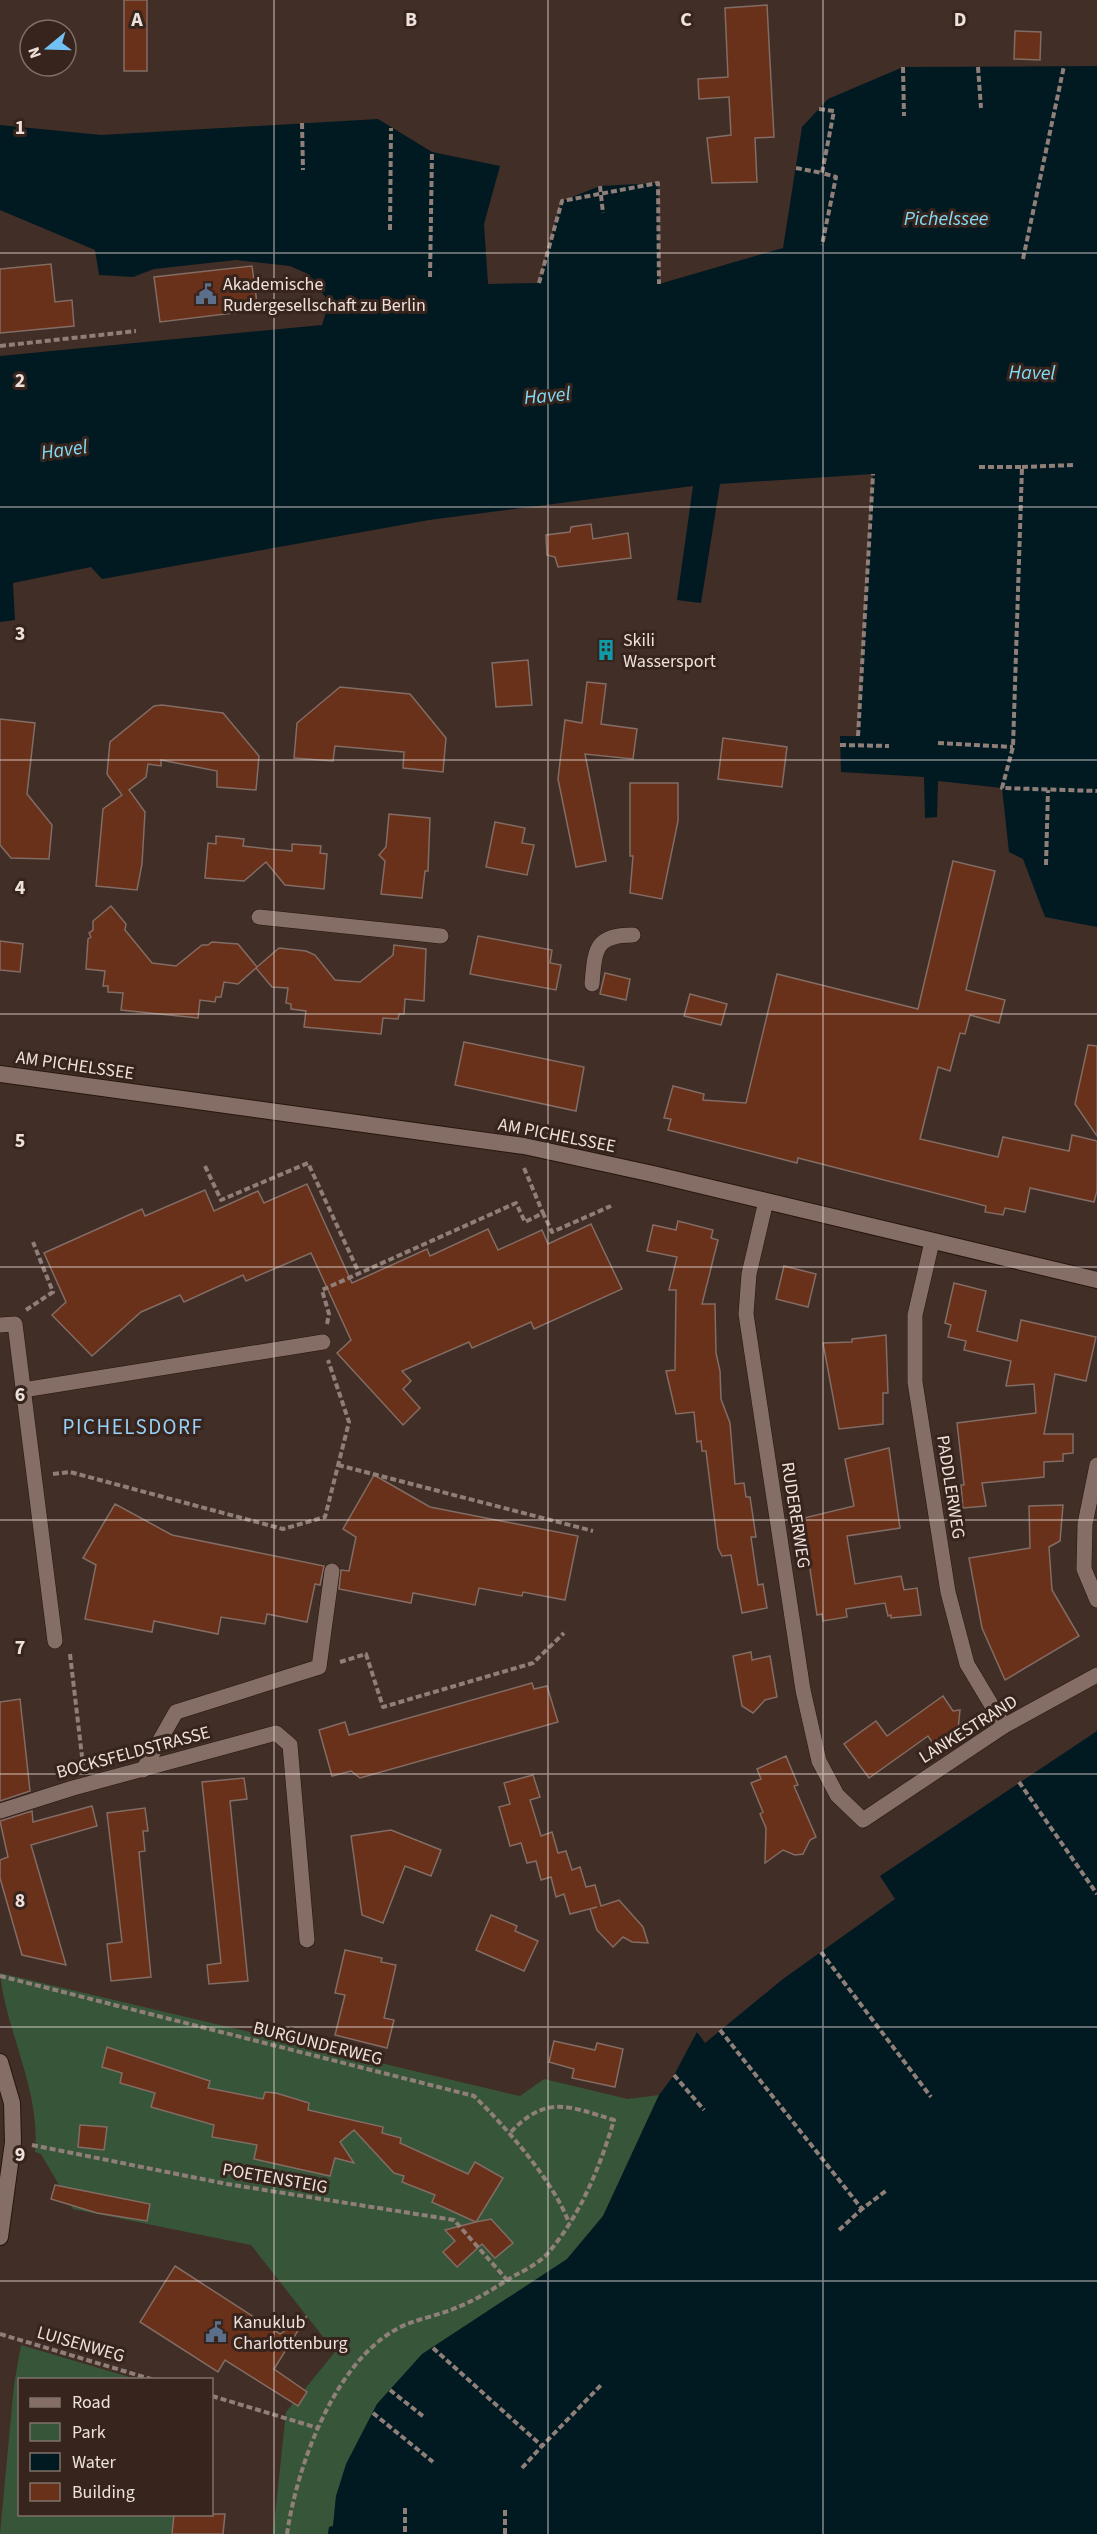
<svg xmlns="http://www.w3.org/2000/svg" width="1097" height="2534" font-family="'Source Sans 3',sans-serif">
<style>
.green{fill:#375639}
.water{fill:#011a22}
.building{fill:#69301a;stroke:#826c64;stroke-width:1.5}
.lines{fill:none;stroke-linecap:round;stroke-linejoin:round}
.service-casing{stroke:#27150f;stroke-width:16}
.minor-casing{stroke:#27150f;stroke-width:18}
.path{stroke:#8f7f78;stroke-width:4;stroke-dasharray:6 3;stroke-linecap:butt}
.service{stroke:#856e66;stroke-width:15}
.minor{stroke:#856e66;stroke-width:16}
.grid{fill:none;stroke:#eee1dc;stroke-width:1.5;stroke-opacity:0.55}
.labels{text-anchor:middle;stroke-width:6;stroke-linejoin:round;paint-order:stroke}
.poi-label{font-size:18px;fill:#eee1dc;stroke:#36241d;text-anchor:start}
.street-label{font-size:18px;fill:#eee1dc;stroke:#36241d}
.water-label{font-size:20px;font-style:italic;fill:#82dcf8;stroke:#36241d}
.quarter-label{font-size:21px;letter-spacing:1.5px;fill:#98d0f7;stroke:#36241d}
.grid-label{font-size:20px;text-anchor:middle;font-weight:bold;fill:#eee1dc;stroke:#36241d;stroke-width:6;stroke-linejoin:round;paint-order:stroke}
</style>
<rect width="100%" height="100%" fill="#412e26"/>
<g class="green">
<path d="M0 1973 520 2096 544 2079 628 2099 659 2095 603 2216 567 2259 390 2390 377 2404 336 2496 333 2526 329 2527 328 2534H273L286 2412 335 2352 251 2245 73 2209 41 2154 35 2152C41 2091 6 2032 0 1973Z"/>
<polygon points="21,2345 136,2379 20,2380 20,2514 174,2515 172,2534 0,2534 14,2385"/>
</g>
<g class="water">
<polygon points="1097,66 1097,927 1045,917 1023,859 1009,852 1002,788 938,781 937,817 925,818 924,777 841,772 840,736 858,736 873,474 720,484 701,603 677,600 693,486 429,520 102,579 91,567 13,583 15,620 0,622 0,356 322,325 329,302 308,274 290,266 236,260 154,269 133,277 99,275 95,250 0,210 0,125 101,135 378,119 432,152 500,166 484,224 488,284 539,283 562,201 600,186 658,183 659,284 783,248 802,127 828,99 903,67"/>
<polygon points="1097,1731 1097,2534 328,2534 329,2527 333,2526 336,2496 346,2464 377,2404 422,2354 567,2259 603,2216 659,2095 674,2075 697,2032 705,2043 783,1979 895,1899 880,1876"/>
</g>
<g class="building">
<rect x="124" y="0" width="23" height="71"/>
<polygon points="767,5 774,137 755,138 757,182 712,183 707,138 731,135 729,97 699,99 698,79 728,77 725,8"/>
<polygon points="1015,31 1041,32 1040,60 1014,59"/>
<polygon points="51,264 55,302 72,300 74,326 0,333 0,269"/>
<polygon points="252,266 258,310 160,322 154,277"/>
<polygon points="591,524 593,539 628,533 631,558 558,567 555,557 547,555 546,535 570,532 571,527"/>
<polygon points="528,660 532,705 496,707 492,663"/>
<polygon points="587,682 606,684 601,724 637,729 633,759 585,754 606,861 576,867 558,779 565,720 582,723"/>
<polygon points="340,687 410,694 446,738 443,772 403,768 404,752 335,746 333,761 294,758 297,723"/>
<polygon points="162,705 223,713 259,756 256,790 217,787 217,771 161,760 161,766 148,764 146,777 129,790 145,812 142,864 137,890 96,886 103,809 122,795 107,774 110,742 154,706"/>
<polygon points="0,719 35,723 27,794 52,825 49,859 11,858 0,845"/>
<polygon points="723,738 787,747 782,787 718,779"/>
<polygon points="630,783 678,783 678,821 662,899 630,893 633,856 630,856"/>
<polygon points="389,814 430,818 428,871 425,871 422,898 381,894 385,861 379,855 386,847"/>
<polygon points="495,822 525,828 522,843 534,845 527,875 486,867"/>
<polygon points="216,836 244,839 243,846 269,849 292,851 292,844 321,846 320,853 327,854 324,889 285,885 266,862 244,881 205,878 208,843 216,844"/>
<polygon points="953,861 995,871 966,990 1005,1000 999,1023 970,1015 965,1034 960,1033 950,1071 938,1067 920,1139 998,1157 1003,1137 1069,1151 1072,1135 1097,1141 1097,1191 1094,1202 1030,1188 1025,1212 1005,1208 1003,1215 985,1212 986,1206 798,1158 797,1163 668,1130 671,1119 664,1118 673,1086 704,1094 703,1100 746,1103 777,974 918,1009"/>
<polygon points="111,906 126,924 125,930 152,963 176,966 202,945 208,945 212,942 238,944 257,967 279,948 306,951 315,955 335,980 360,982 393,955 394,945 426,949 424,1001 405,999 404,1014 399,1014 398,1019 383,1018 381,1034 304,1027 306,1011 291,1009 291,1004 286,1003 288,988 272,987 256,968 238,984 224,982 221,997 216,997 215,1002 200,1000 198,1018 121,1010 123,993 108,992 108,986 103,986 105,971 86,969 88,939 91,937 89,933 93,930 93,921"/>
<polygon points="478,936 552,950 550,963 561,965 556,990 470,974"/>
<polygon points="0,941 23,944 20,972 0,970"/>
<polygon points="605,973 630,979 626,1000 600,994"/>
<polygon points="690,994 727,1004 721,1025 684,1016"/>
<polygon points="464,1042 584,1067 576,1111 455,1085"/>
<polygon points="1088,1045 1097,1046 1097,1136 1075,1104"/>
<polygon points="307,1184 352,1283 427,1249 430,1256 488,1229 498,1250 542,1230 548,1244 591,1224 622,1289 534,1329 531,1322 472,1348 469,1342 402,1371 411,1381 403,1389 420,1408 403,1425 337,1353 351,1340 311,1253 246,1281 243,1275 184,1302 180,1295 141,1312 92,1356 52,1315 66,1302 44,1253 142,1209 145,1216 205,1190 214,1211 258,1191 264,1203"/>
<polygon points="678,1221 713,1230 711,1238 718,1240 702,1304 715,1304 716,1353 720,1371 721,1399 730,1423 735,1484 744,1483 746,1497 750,1497 756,1537 751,1537 758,1585 763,1584 767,1608 742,1613 731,1555 722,1556 718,1548 706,1451 702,1451 701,1441 697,1442 694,1412 676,1414 666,1371 675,1370 676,1290 669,1290 677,1257 647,1251 653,1225 676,1230"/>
<polygon points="784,1266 816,1274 808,1307 776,1299"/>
<polygon points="954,1283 986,1291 977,1331 1017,1341 1021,1320 1096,1337 1086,1381 1055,1374 1044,1434 1073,1434 1073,1453 1063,1454 1063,1461 1044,1462 1044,1477 982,1483 986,1506 963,1508 961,1485 964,1485 957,1423 1036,1413 1034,1384 1006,1386 1011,1361 964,1350 966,1341 948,1337 951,1325 945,1323"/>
<polygon points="886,1335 888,1393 883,1393 883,1424 839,1429 823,1343 852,1342 852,1339"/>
<polygon points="889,1448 900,1528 847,1536 855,1584 901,1576 904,1590 917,1588 921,1615 891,1618 891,1615 888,1616 885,1603 846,1609 847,1617 823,1621 822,1614 817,1615 803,1523 805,1523 804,1518 854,1506 845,1459"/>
<polygon points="374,1475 430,1507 578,1536 565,1600 523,1592 522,1596 479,1588 475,1605 413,1593 411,1603 339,1589 341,1570 349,1571 356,1537 343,1529"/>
<polygon points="115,1504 172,1535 324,1566 320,1585 315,1584 307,1622 267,1614 265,1624 221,1617 218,1634 154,1621 152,1632 85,1619 96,1565 83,1558"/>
<polygon points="1063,1505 1060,1541 1049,1547 1052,1590 1079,1636 1005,1680 982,1628 969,1558 1030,1548 1029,1506"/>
<polygon points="751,1652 752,1660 770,1656 777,1697 765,1700 753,1713 742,1706 733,1656"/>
<polygon points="532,1683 534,1689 547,1686 558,1722 360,1778 351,1771 332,1776 319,1730 345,1722 349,1735"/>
<polygon points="943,1696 953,1711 960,1710 958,1730 935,1746 928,1736 869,1778 844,1744 876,1721 887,1736"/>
<polygon points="20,1699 30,1791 0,1801 0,1702"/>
<polygon points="786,1756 798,1785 794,1786 816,1837 810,1840 803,1854 795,1855 783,1850 765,1863 766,1828 760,1814 763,1812 751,1783 761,1779 757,1769"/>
<polygon points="533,1775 540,1797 530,1800 541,1836 552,1832 558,1853 566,1851 572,1870 580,1867 586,1887 595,1885 601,1906 619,1900 643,1927 648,1943 632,1942 623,1937 613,1947 597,1930 590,1909 597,1907 570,1914 564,1894 556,1897 551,1877 541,1880 536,1861 527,1863 521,1843 510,1846 499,1807 510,1804 504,1783"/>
<polygon points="244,1778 247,1799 230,1801 248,1981 209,1984 207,1965 221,1963 202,1782"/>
<polygon points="92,1806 97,1826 31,1845 66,1965 22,1955 0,1878 0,1860 8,1857 0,1821 32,1811 33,1822"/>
<polygon points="145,1808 148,1831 143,1831 145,1851 139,1852 151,1977 111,1981 107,1944 122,1942 107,1813"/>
<polygon points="391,1830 441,1850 431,1876 405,1866 383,1923 362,1915 351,1836"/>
<polygon points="491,1915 517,1926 515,1931 538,1941 524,1971 476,1950"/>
<polygon points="345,1950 382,1958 381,1962 396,1965 384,2018 394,2020 387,2048 335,2035 345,1995 335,1993"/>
<polygon points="554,2041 595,2050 597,2043 623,2049 615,2087 572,2078 574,2069 549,2062"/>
<polygon points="107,2047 210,2081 208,2088 263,2099 265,2092 276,2093 309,2103 308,2110 383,2127 382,2133 401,2138 400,2143 468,2174 475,2162 503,2178 476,2222 491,2219 513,2243 495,2258 482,2244 457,2267 443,2252 455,2241 445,2230 476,2222 432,2202 435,2195 402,2182 404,2176 394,2173 354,2130 340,2142 354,2163 335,2158 330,2176 254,2159 257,2145 212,2137 214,2125 151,2107 155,2093 120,2083 122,2073 102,2067"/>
<polygon points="80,2125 107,2127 104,2150 78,2147"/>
<polygon points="55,2185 150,2204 147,2221 97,2213 51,2199"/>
<polygon points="175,2266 280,2334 307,2316 274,2369 307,2392 298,2406 225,2360 218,2372 140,2322"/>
<polygon points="174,2514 225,2514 223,2534 172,2534"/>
</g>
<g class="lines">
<defs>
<g id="service">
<polyline points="259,917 441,936"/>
<path d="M592 984C595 949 595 935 633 935"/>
<polyline points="766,1201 749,1274 746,1314 803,1690 819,1761 837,1795 863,1820 1004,1726 1097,1675"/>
<polyline points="932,1242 915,1315 915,1382 948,1592 967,1664 1004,1726"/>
<polyline points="0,1325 15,1324 55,1641"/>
<polyline points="23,1390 323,1342"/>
<polyline points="1097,1465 1085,1524 1084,1569 1097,1600"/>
<polyline points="143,1770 176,1712 319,1667 332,1571"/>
<polyline points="0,1811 73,1788 276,1733 290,1745 307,1940"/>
</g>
<g id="minor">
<polyline points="0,1074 524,1146 653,1174 1097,1280"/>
<polyline points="0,2062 12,2103 13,2142 0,2237"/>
</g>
</defs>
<use href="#service" class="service-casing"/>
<use href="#minor" class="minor-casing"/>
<g class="path">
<polyline points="903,67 904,116"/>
<polyline points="978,67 981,108"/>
<polyline points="819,109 834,111 822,173 836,177 822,245"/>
<polyline points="302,123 303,170"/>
<polyline points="796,168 822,173"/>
<polyline points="600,186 603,213"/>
<polyline points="390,230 391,128"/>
<polyline points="1023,259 1064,66"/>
<polyline points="430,277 432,152"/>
<polyline points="539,283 562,201 658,183 659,284"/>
<polyline points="0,346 136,331"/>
<polyline points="979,467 1022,467 1013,747 1002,788 1097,791"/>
<polyline points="1022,467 1074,465"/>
<polyline points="858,736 873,474"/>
<polyline points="938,743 1013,747"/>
<polyline points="840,745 889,746"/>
<polyline points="1046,865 1048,790"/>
<polyline points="205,1166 221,1200 308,1163 359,1273"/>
<polyline points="524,1168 543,1213"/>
<polyline points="26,1310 53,1292 33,1242"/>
<polyline points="327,1324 329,1314 322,1290 516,1203 525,1222 543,1213 552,1232 611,1206"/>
<polyline points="338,1465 593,1531"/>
<polyline points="53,1474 70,1472 283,1529 325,1517 349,1422 328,1360"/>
<polyline points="70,1654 83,1765"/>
<polyline points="340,1662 366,1654 383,1707 533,1663 564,1633"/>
<polyline points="1019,1782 1097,1894"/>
<polyline points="821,1952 931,2097"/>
<path d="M0 1976 474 2096C506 2127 554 2182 569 2223"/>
<polyline points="720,2030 862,2209 887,2190"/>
<polyline points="674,2075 704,2110"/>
<polyline points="32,2145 227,2184 454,2220 507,2280"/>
<polyline points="839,2230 862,2209"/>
<polyline points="0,2334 154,2380"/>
<polyline points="433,2348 542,2446 601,2385"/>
<polyline points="390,2390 424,2417"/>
<polyline points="212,2396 318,2428"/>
<polyline points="373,2413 433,2462"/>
<polyline points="522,2468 542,2446"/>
<polyline points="405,2508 405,2534"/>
<path d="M287 2534C297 2465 337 2353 407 2324 423 2318 442 2314 458 2307 478 2299 496 2287 514 2276 525 2270 539 2263 548 2253 580 2216 600 2167 614 2120 568 2106 546 2094 509 2134"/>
<polyline points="505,2534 505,2510"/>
</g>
<use href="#service" class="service"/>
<use href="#minor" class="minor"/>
</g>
<path class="grid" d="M274 0V2534M548 0V2534M823 0V2534M0 253H1097M0 507H1097M0 760H1097M0 1014H1097M0 1267H1097M0 1520H1097M0 1774H1097M0 2027H1097M0 2281H1097"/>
<defs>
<symbol id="civic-bare" viewBox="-9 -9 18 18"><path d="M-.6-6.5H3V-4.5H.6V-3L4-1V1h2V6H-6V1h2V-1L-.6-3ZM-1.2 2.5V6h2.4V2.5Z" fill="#5c6f8a" stroke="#36241d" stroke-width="2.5" paint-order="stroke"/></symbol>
<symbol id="building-bare" viewBox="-9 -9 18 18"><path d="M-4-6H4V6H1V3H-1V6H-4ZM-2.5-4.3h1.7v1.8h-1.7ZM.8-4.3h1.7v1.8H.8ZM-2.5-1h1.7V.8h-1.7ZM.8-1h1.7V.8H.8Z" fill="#0f9aa8" stroke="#36241d" stroke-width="2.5" paint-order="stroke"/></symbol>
</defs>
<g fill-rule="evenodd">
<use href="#civic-bare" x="191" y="279" width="30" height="30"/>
<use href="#building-bare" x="591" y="635" width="30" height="30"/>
<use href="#civic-bare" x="201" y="2317" width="30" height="30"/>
</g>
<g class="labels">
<g class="poi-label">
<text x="223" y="290">Akademische<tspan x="223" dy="21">Rudergesellschaft zu Berlin</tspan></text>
<text x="623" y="646">Skili<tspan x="623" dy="21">Wassersport</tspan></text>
<text x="233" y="2328">Kanuklub<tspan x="233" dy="21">Charlottenburg</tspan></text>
</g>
<g class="street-label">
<text transform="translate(75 1065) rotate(8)" y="6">AM PICHELSSEE</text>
<text transform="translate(557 1135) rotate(11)" y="6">AM PICHELSSEE</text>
<text transform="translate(951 1487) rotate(81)" y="6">PADDLERWEG</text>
<text transform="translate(796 1515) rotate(81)" y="6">RUDERERWEG</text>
<text transform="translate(968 1729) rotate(-32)" y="6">LANKESTRAND</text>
<text transform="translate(133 1752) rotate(-15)" y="6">BOCKSFELDSTRASSE</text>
<text transform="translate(318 2043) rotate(14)" y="6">BURGUNDERWEG</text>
<text transform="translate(275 2178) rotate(10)" y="6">POETENSTEIG</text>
<text transform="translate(81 2344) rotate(16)" y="6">LUISENWEG</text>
</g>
<g class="water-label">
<text x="946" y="225">Pichelssee</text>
<text transform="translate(1032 372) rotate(1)" y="7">Havel</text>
<text transform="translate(547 395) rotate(-5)" y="7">Havel</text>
<text transform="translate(64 449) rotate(-8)" y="7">Havel</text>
</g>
<g class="quarter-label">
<text x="133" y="1434">PICHELSDORF</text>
</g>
</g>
<g class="grid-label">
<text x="137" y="26">A</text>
<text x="411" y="26">B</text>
<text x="686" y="26">C</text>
<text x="960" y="26">D</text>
<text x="20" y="134">1</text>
<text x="20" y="387">2</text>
<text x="20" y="640">3</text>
<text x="20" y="894">4</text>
<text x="20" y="1147">5</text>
<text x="20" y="1401">6</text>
<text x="20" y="1654">7</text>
<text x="20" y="1907">8</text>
<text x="20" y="2161">9</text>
</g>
<rect x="18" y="2378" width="195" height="138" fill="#36241d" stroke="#807069" stroke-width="1.5"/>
<rect x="30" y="2398" width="30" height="9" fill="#856e66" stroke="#807069" stroke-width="1.5"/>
<text x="72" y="2408" font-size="18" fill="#eee1dc">Road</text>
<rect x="30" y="2423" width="30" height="18" fill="#375639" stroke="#807069" stroke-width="1.5"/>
<text x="72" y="2438" font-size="18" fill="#eee1dc">Park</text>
<rect x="30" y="2453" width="30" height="18" fill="#011a22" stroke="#807069" stroke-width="1.5"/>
<text x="72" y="2468" font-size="18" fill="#eee1dc">Water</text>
<rect x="30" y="2483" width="30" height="18" fill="#69301a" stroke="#807069" stroke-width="1.5"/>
<text x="72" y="2498" font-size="18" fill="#eee1dc">Building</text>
<g transform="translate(48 48) rotate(251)"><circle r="28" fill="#36241d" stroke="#807069" stroke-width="1.5"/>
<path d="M0-4.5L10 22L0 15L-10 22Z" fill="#72c1f5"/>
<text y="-9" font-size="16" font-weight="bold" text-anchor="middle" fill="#eee1dc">N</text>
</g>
</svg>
